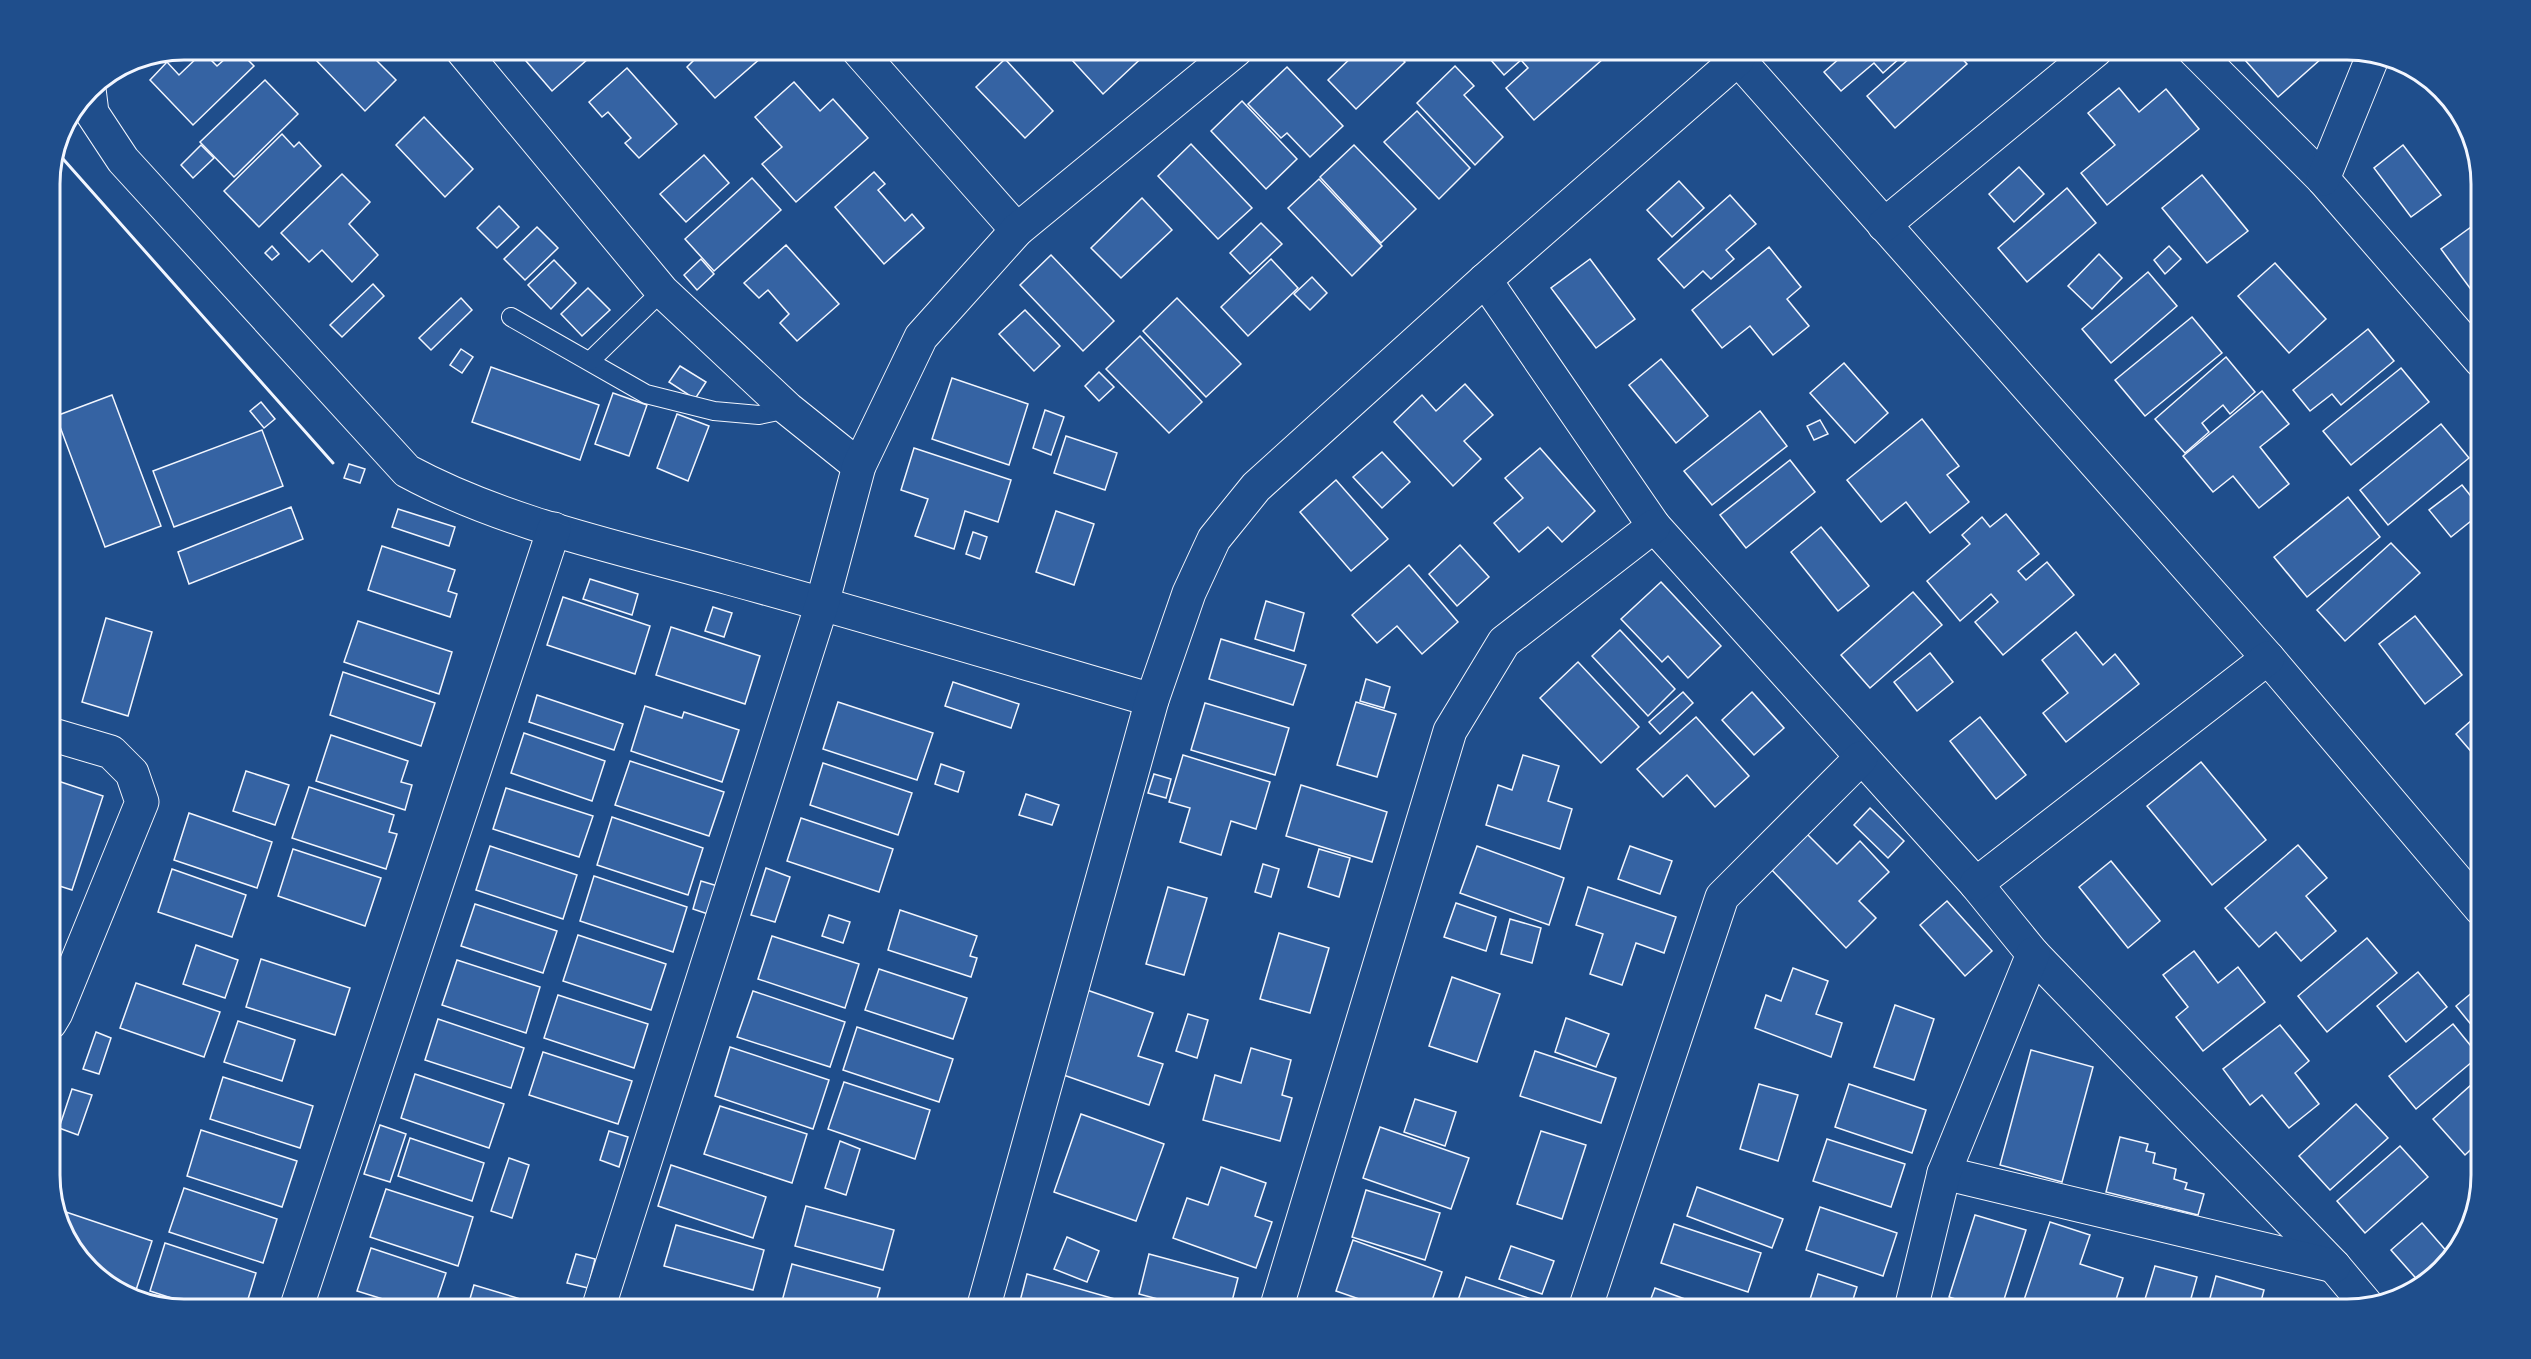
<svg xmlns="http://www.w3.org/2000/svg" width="2531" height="1359" font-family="'Roboto Condensed',sans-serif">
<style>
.building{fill:#3563a3;stroke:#f2f6ff;stroke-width:1.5}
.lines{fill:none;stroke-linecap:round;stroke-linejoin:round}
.service-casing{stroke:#f2f6ff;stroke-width:20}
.minor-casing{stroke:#f2f6ff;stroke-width:35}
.service{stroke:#1f4e8c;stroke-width:18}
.minor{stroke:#1f4e8c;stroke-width:33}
.wall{stroke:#f2f6ff;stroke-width:3}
.rim{fill:none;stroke:#f2f6ff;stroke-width:3}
</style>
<rect width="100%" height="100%" fill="#1f4e8c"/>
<g class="building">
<polygon points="235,50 238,50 254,66 193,125 150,80 167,62 179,75 203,52 217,66"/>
<polygon points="322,50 366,50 396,80 365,111 314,58"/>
<polygon points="525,50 598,50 552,91 520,54"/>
<polygon points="688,50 770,50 715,98 687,67 696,58"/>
<polygon points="1083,50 1150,50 1103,94 1072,60"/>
<polygon points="1359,50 1375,50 1385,60 1394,51 1405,62 1356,109 1328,80"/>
<polygon points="1482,50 1595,50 1603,59 1534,120 1506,88 1528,68 1521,60 1504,75"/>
<polygon points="1849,50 1909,50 1883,73 1874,63 1841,91 1824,72"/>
<polygon points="1919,50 1954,50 1967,64 1895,128 1867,96"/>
<polygon points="2236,50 2331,50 2278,97"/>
<polygon points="1005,59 1053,111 1025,138 976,87"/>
<polygon points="1455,66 1474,86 1464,95 1503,137 1475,165 1417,103"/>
<polygon points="1287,67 1343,126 1310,157 1287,133 1281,138 1248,104"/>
<polygon points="627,68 677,124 639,158 625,143 631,138 608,112 602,117 589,102"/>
<polygon points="265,80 298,114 234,177 200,142"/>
<polygon points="794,82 820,111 833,99 868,138 796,202 762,164 782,147 755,117"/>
<polygon points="2119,88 2139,112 2166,89 2199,129 2107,205 2081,173 2115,145 2088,113"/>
<polygon points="1242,101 1297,159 1266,189 1211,131"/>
<polygon points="1417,111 1470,168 1439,199 1384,142"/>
<polygon points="424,117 473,169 445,197 396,145"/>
<polygon points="282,134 294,147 299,142 321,166 259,227 224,191"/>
<polygon points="1191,144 1252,208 1218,239 1158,176"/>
<polygon points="201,145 214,158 193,178 181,165"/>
<polygon points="1354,145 1416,209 1381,243 1320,177"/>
<polygon points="2403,145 2441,195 2411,217 2374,168"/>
<polygon points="704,155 729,183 686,222 660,194"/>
<polygon points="2019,167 2044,194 2014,222 1989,194"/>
<polygon points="874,172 885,184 878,190 905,221 912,214 924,228 884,264 835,207"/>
<polygon points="342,174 370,202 349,224 378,255 352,282 322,250 309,262 281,233"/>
<polygon points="2202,175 2248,231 2207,263 2162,208"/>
<polygon points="752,178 781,210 714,271 685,239"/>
<polygon points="1319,179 1382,246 1352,276 1288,208"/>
<polygon points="1679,181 1704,208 1672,237 1647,210"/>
<polygon points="2067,188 2096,223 2027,282 1998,248"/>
<polygon points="1730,195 1756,224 1726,250 1734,259 1711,279 1703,271 1684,288 1658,259"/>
<polygon points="1142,198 1172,230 1121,278 1091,248"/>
<polygon points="499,206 519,227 497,248 477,228"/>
<polygon points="1261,223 1282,244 1250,274 1230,253"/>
<polygon points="537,227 558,248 525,280 504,259"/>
<polygon points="2471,227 2481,241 2481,303 2441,249"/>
<polygon points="786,245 839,304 797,341 780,323 789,314 768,290 759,298 744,283"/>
<polygon points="272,246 279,254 272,260 265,253"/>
<polygon points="2169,246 2181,259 2165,274 2154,260"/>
<polygon points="1769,247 1801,287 1787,299 1809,326 1773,355 1750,326 1722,348 1692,310"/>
<polygon points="2099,254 2122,278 2092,309 2068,286"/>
<polygon points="1051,255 1114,321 1083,351 1020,285"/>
<polygon points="701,259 714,274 697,290 684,275"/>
<polygon points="1271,259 1298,288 1248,336 1221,307"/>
<polygon points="1590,259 1635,319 1596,348 1551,288"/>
<polygon points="554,260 576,283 551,309 528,285"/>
<polygon points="2275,263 2326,319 2289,353 2238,296"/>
<polygon points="2148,272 2177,306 2111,363 2082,329"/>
<polygon points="1312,277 1327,293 1310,310 1294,294"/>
<polygon points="373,284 384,296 342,337 330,325"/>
<polygon points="588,288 610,310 582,336 561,314"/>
<polygon points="461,298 472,310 431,350 419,338"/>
<polygon points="1177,298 1241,364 1206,397 1143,331"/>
<polygon points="1025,310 1060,346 1034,371 999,334"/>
<polygon points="2192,317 2222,353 2145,416 2115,380"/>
<polygon points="2368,329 2394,361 2341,405 2332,394 2310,411 2293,390"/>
<polygon points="1140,336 1202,402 1169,433 1106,369"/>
<polygon points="461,349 473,357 462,373 450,365"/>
<polygon points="2226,357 2255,392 2230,414 2223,405 2202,423 2209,432 2185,453 2155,419"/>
<polygon points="1661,359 1708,416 1676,443 1629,385"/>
<polygon points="1844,363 1888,413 1855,443 1810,393"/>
<polygon points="680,366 706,382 695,399 669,382"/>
<polygon points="491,367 599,405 580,460 472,422"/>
<polygon points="2401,368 2429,402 2351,465 2323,431"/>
<polygon points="1099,372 1114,387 1099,401 1085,386"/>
<polygon points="952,378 1028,404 1009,465 932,439"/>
<polygon points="1465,384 1493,415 1464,441 1481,459 1453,486 1394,422 1422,395 1436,411"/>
<polygon points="2262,391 2289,424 2260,447 2289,484 2259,508 2233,476 2213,492 2183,456"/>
<polygon points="613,393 647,405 629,456 595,444"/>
<polygon points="112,395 161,526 105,547 56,416"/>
<polygon points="261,402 275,419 264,428 250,411"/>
<polygon points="1045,410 1064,417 1051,455 1033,448"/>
<polygon points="1760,411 1787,446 1712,505 1684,471"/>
<polygon points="677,414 709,426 688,481 657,468"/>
<polygon points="1922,419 1959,466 1947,475 1969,502 1930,533 1906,502 1881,522 1847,480"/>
<polygon points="1820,420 1828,434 1814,440 1807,426"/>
<polygon points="2441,424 2469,458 2388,525 2360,490"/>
<polygon points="262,430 283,486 174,527 153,471"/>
<polygon points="1066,436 1117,453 1105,490 1054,473"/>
<polygon points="914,448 1011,480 998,522 965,511 954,549 915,536 928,499 901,490"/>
<polygon points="1540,448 1595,511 1562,542 1548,527 1519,552 1494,523 1523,498 1505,478"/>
<polygon points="1382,452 1410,482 1382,508 1353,477"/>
<polygon points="1790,460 1815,492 1746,548 1720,515"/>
<polygon points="349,464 365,469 360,483 344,478"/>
<polygon points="1336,480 1388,539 1351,571 1300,512"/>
<polygon points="2462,485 2481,509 2481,513 2451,537 2429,510"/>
<polygon points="2348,497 2380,537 2307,597 2274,557"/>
<polygon points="291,507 303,539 189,584 178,552"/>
<polygon points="398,509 455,527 449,546 392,527"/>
<polygon points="1056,511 1094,524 1074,585 1036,572"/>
<polygon points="2006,514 2039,554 2018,571 2026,580 2047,562 2074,595 2003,655 1975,622 1998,602 1991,594 1960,621 1927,581 1970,544 1962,535 1982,517 1990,527"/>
<polygon points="1821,527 1869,586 1838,611 1791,552"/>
<polygon points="973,532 987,537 980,559 966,554"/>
<polygon points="2391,543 2420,573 2345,641 2317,610"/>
<polygon points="1460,545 1489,577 1457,606 1429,574"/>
<polygon points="382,546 455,570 448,591 457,594 450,617 368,590"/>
<polygon points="1409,565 1458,622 1422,654 1397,626 1377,643 1352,615"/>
<polygon points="590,579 638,594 632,615 583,599"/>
<polygon points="1661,582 1721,646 1688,678 1668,656 1662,662 1621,619"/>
<polygon points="1913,592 1942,625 1870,688 1841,655"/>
<polygon points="563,597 650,626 635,674 547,645"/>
<polygon points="1266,601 1304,613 1294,651 1255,639"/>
<polygon points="713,607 732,613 724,637 705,631"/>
<polygon points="2415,616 2462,675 2425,704 2379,644"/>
<polygon points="106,618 152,632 128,716 82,702"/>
<polygon points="358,621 452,652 439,694 344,662"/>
<polygon points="671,627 760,656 745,704 656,675"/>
<polygon points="1620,630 1675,689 1648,716 1592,656"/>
<polygon points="2076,632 2103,665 2115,654 2139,684 2066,742 2043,713 2068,693 2042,660"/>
<polygon points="1221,639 1306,665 1293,705 1209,679"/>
<polygon points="1930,653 1953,682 1917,711 1894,682"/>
<polygon points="1578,662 1639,727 1601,763 1540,698"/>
<polygon points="343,672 435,703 421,746 330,715"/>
<polygon points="1366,679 1390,687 1384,708 1360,701"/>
<polygon points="953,682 1019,704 1011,728 945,706"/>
<polygon points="1683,692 1693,703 1660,734 1649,722"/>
<polygon points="1752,692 1784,728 1754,755 1722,720"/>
<polygon points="537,695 623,724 614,750 529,722"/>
<polygon points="838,702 933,733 917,780 823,749"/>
<polygon points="1356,702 1396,714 1377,777 1337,765"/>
<polygon points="1205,703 1289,728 1275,775 1191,750"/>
<polygon points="645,706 682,718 684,712 739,730 722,782 631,751"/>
<polygon points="2481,712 2481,763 2456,734"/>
<polygon points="1696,717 1749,776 1715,807 1687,775 1663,797 1637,769"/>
<polygon points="1980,717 2026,775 1996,799 1950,741"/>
<polygon points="524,733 605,761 592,801 511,773"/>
<polygon points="331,735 408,761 401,782 412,785 405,810 316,781"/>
<polygon points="1183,755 1270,782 1256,829 1231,821 1221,855 1180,842 1190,808 1169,802"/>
<polygon points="1523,755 1559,766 1548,801 1572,809 1560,849 1486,825 1498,785 1512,790"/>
<polygon points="630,761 724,792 709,836 615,805"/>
<polygon points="2201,762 2266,840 2212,885 2147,806"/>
<polygon points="823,763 912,793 898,835 810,805"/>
<polygon points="941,764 964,772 958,792 935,784"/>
<polygon points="246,771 289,785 275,825 233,811"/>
<polygon points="1154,774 1171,779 1166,798 1148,793"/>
<polygon points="58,781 103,796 72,890 50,883 50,805"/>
<polygon points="1301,785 1387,812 1372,862 1286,836"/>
<polygon points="309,787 394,815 389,832 397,834 386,869 292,838"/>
<polygon points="506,788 593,816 579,857 493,829"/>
<polygon points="1026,794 1059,805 1052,825 1019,815"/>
<polygon points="1870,808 1904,841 1888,858 1854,825"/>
<polygon points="189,813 272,842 257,888 174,860"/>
<polygon points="612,817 703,848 688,895 597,865"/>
<polygon points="801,818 893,849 879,892 787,861"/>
<polygon points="1806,833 1837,864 1860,841 1889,872 1859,901 1876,918 1846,948 1770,868"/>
<polygon points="2298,845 2327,878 2306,896 2336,931 2301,961 2276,932 2259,947 2225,908"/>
<polygon points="490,846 577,875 563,919 476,890"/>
<polygon points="1477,846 1564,878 1549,925 1460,893"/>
<polygon points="1630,846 1672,861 1660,894 1618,879"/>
<polygon points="293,849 381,878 365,926 278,896"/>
<polygon points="1319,849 1350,858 1339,897 1308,887"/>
<polygon points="2111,861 2160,921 2128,948 2079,887"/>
<polygon points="1263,864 1279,869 1271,897 1255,892"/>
<polygon points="766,868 790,877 775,922 751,915"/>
<polygon points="172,869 246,895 232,937 158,912"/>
<polygon points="594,876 687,907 673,952 580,921"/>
<polygon points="701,881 721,887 711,915 693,909"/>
<polygon points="1168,887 1207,898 1184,975 1146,964"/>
<polygon points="1588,887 1676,917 1664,953 1636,943 1622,985 1590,974 1603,934 1576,925"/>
<polygon points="1947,901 1992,951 1965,976 1920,925"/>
<polygon points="50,903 58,906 50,931"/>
<polygon points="1456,903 1496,917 1486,951 1444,937"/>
<polygon points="475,904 557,931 543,973 461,946"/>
<polygon points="900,910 977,936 970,956 977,958 971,977 888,950"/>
<polygon points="829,915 850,922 843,943 822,936"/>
<polygon points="1510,919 1541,928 1532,963 1501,954"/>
<polygon points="1279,933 1329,948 1310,1013 1260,999"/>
<polygon points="578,935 666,964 651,1010 563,981"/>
<polygon points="772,936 859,964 845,1008 758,979"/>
<polygon points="2367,938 2397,973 2327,1032 2298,996"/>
<polygon points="196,945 238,960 225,998 183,984"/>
<polygon points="2194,951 2218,983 2238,967 2265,1002 2203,1051 2176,1017 2188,1007 2163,975"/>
<polygon points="261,959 350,988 335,1035 246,1007"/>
<polygon points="457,960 540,987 526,1033 442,1005"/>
<polygon points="1793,968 1828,981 1816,1014 1842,1023 1831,1057 1755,1028 1766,995 1781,1001"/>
<polygon points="879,969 967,998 953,1039 865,1010"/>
<polygon points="2418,972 2447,1007 2406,1042 2377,1006"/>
<polygon points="1452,977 1500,994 1477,1062 1429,1046"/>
<polygon points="136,983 220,1012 204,1057 120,1028"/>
<polygon points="2481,985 2481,1020 2473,1027 2456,1006"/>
<polygon points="1084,989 1153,1013 1138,1056 1163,1064 1149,1105 1055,1072"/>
<polygon points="753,991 845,1022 830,1067 737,1037"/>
<polygon points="558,995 648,1024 634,1068 544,1038"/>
<polygon points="1895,1005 1934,1019 1914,1080 1874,1067"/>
<polygon points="1188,1014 1208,1020 1197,1058 1176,1051"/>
<polygon points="1566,1018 1609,1034 1596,1067 1555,1052"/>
<polygon points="438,1019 524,1048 511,1088 425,1060"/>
<polygon points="238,1021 295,1040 282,1081 224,1062"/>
<polygon points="2453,1024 2479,1056 2416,1109 2389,1076"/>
<polygon points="2280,1025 2309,1061 2295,1073 2319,1104 2289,1128 2262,1095 2250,1105 2223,1069"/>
<polygon points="857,1027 953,1059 939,1102 843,1070"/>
<polygon points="96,1032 111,1038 99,1074 83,1069"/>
<polygon points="730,1047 829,1080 813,1129 715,1096"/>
<polygon points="1251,1048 1291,1060 1282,1095 1292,1098 1280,1141 1203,1120 1215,1075 1241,1083"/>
<polygon points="2031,1050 2093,1067 2062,1182 2000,1165"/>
<polygon points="1535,1051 1616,1078 1601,1123 1520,1096"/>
<polygon points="543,1052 632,1081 618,1124 529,1095"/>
<polygon points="415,1074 504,1104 489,1148 401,1118"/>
<polygon points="2481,1076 2481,1140 2465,1155 2433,1119"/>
<polygon points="223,1077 313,1106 300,1148 210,1119"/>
<polygon points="844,1082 930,1110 915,1159 828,1129"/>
<polygon points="1759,1084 1798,1095 1778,1161 1740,1149"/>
<polygon points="1849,1084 1926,1110 1912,1153 1835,1127"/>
<polygon points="72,1089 92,1095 78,1135 59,1128"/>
<polygon points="1415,1099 1456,1112 1445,1146 1404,1132"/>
<polygon points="2356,1104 2388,1138 2330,1190 2299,1156"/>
<polygon points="720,1106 807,1134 792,1183 704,1154"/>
<polygon points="1081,1114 1164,1144 1136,1221 1054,1192"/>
<polygon points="380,1125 406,1134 390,1182 364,1174"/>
<polygon points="1380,1127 1469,1158 1451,1209 1363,1178"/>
<polygon points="201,1130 297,1161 282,1207 187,1176"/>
<polygon points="609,1131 628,1137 619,1167 600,1160"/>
<polygon points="1541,1131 1586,1145 1562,1219 1517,1204"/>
<polygon points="2120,1137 2148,1144 2146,1151 2155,1153 2153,1163 2176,1169 2174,1179 2187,1183 2185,1189 2204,1194 2198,1215 2106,1192"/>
<polygon points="410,1138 484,1163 472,1201 398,1176"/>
<polygon points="1827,1139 1905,1164 1891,1207 1813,1181"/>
<polygon points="840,1141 860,1149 846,1195 825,1188"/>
<polygon points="2400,1146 2428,1177 2365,1233 2337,1201"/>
<polygon points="509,1158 529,1165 512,1218 491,1211"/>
<polygon points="671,1165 766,1197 753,1238 658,1206"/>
<polygon points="1221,1167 1266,1183 1255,1216 1272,1222 1256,1268 1173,1238 1187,1198 1208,1205"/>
<polygon points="1697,1187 1783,1219 1772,1248 1687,1216"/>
<polygon points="184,1188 277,1219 263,1263 169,1232"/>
<polygon points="386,1189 473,1217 458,1266 370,1237"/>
<polygon points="1366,1190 1440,1213 1425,1260 1352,1237"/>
<polygon points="806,1206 894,1230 883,1270 795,1246"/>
<polygon points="1820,1207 1897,1233 1883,1276 1806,1250"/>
<polygon points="63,1211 152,1241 136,1290 107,1280 72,1250 61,1218"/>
<polygon points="1975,1215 2026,1230 2001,1309 1987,1309 1949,1297"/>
<polygon points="2050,1222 2090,1235 2080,1264 2123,1278 2113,1309 2086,1309 2069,1304 2067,1309 2021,1309"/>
<polygon points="2422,1223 2449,1254 2421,1284 2391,1250"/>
<polygon points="1674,1224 1761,1253 1748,1292 1661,1263"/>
<polygon points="676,1225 764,1250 753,1290 664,1266"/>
<polygon points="1067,1237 1099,1251 1087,1282 1054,1269"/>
<polygon points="1353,1240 1442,1272 1429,1309 1388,1309 1336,1291"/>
<polygon points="165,1243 256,1273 245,1309 205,1309 150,1291"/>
<polygon points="1511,1246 1554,1261 1542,1294 1499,1279"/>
<polygon points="371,1248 446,1273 434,1309 415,1309 357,1291"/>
<polygon points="576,1254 595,1259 588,1288 567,1283"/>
<polygon points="1149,1254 1238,1278 1230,1309 1195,1309 1139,1294"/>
<polygon points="792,1264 880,1288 874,1309 798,1309 781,1305"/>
<polygon points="2155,1266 2197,1277 2190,1302 2199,1304 2197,1309 2142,1309"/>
<polygon points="1027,1274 1115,1299 1113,1309 1018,1309"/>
<polygon points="1818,1274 1857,1287 1850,1309 1807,1309"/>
<polygon points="2216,1276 2264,1290 2259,1309 2207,1309"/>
<polygon points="1466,1277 1549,1305 1547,1309 1455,1309"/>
<polygon points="474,1285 554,1309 467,1309"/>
<polygon points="1655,1288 1712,1309 1647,1309"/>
<polygon points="344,1299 376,1309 341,1309"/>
</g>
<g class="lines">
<defs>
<g id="service">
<polyline points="511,317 646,394 714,411 759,415 788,409"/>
<polyline points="590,361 662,291"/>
</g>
<g id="minor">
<polyline points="462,50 662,291 788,409 859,466"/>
<polyline points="858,50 1017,230"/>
<polyline points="1730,50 2268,658 2481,909"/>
<polyline points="2194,50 2323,179 2481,361"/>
<path d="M89 89 92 113 123 160 407 471C505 524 622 548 729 578 871 617 1011 659 1152 700"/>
<polyline points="2323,179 2373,56"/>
<polyline points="1884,225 2096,50"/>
<polyline points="1485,280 1654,526 1976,884 2033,954 2334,1266 2366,1304"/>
<polyline points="50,734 111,752 132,773 142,802 56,1013 50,1023"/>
<polyline points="1976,884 2268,658"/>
<polyline points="1944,1173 2334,1266"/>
<polyline points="296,1309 554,529"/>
<polyline points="598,1309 822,604 859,466 921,337 1017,230 1236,50"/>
<polyline points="983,1309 1152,700 1189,593 1214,539 1256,487 1485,280 1738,59"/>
<polyline points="1276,1309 1450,731 1504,642 1654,526"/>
<polyline points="1585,1309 1722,897 1861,758"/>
<polyline points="1911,1309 1944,1173 2033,954"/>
</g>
</defs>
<use href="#service" class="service-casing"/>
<use href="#minor" class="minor-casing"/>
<use href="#service" class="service"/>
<use href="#minor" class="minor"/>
<polyline class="wall" points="56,151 333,463"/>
</g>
<path d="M0 0H2531V1359H0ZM184 60H2347A124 124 0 0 1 2471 184V1175A124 124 0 0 1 2347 1299H184A124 124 0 0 1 60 1175V184A124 124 0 0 1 184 60Z" fill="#1f4e8c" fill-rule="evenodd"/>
<path class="rim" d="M184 60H2347A124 124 0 0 1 2471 184V1175A124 124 0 0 1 2347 1299H184A124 124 0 0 1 60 1175V184A124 124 0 0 1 184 60Z"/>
</svg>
